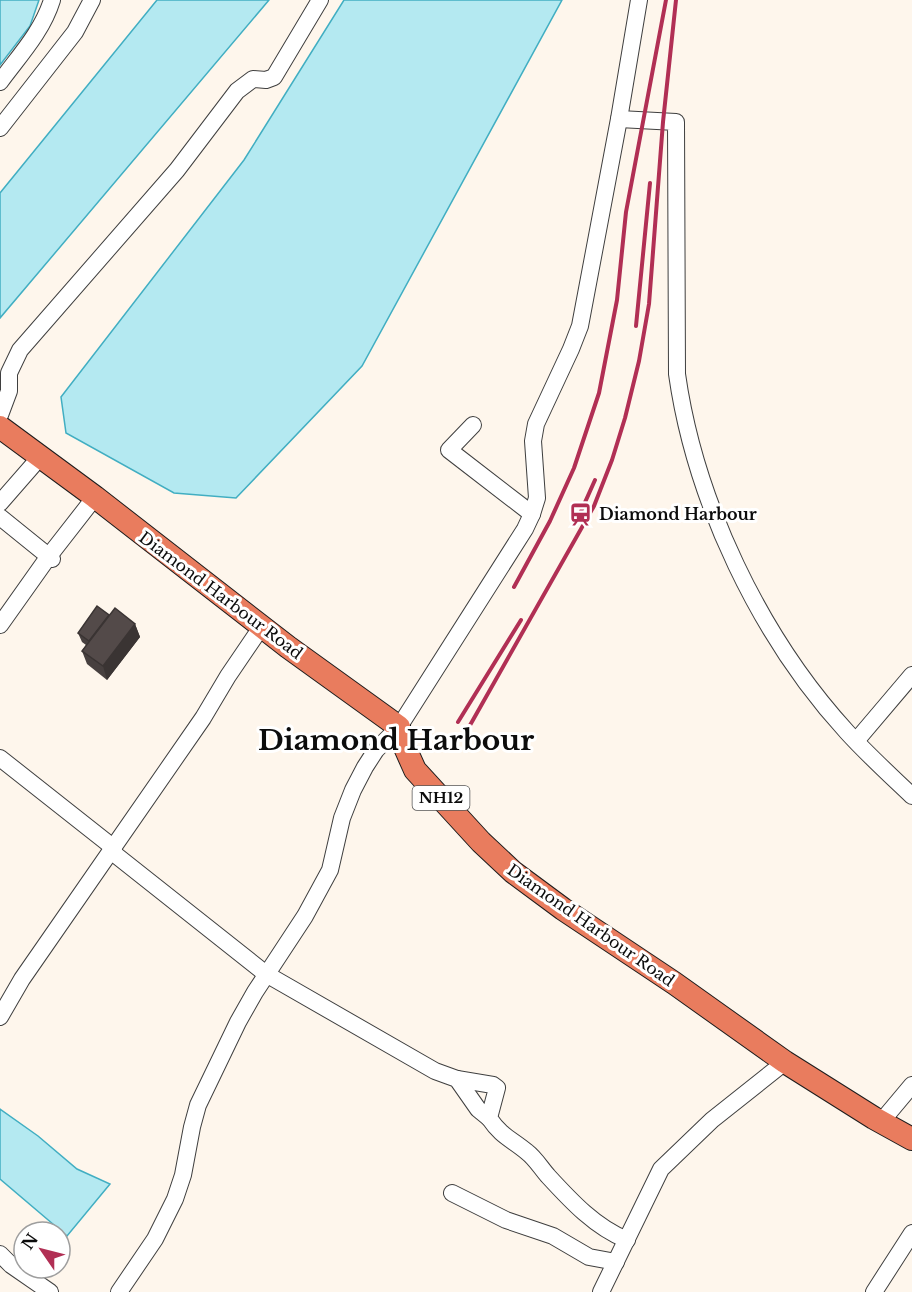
<svg xmlns="http://www.w3.org/2000/svg" width="912" height="1292" font-family="'Libre Baskerville',serif">
<style>
.water{fill:#b4e9f1;stroke:#41aec2;stroke-width:1.5}
.lines{fill:none;stroke-linecap:round;stroke-linejoin:round}
.minor-casing{stroke:#3f3f3f;stroke-width:18}
.highway-casing{stroke:#1d1d1d;stroke-width:24}
.minor{stroke:#fff;stroke-width:16}
.highway{stroke:#e97c5e;stroke-width:22}
.rail{stroke:#b12f54;stroke-width:4}
.wall{fill:#47403f}
.shaded-wall{fill:#3a3433}
.building{fill:#534a49;stroke:#3a3433;stroke-width:1.5}
.labels{text-anchor:middle;stroke-width:6;stroke-linejoin:round;paint-order:stroke}
.shield{fill:#fff;stroke:#555;stroke-width:1.5}
.shield-label{font-size:15px;font-weight:bold;fill:#0c0c0c}
.poi-label{font-size:16px;font-weight:bold;fill:#0c0c0c;stroke:#fff;text-anchor:start}
.street-label{font-size:16px;fill:#0c0c0c;stroke:#fff}
.town-label{font-size:28px;font-weight:bold;fill:#0c0c0c;stroke:#fff}
</style>
<rect width="100%" height="100%" fill="#fef6ec"/>
<g class="water">
<polygon points="0,0 39,0 30,26 0,65"/>
<polygon points="157,0 269,0 0,318 0,193"/>
<polygon points="344,0 562,0 362,366 236,498 174,493 66,433 61,397 244,160"/>
<polygon points="0,1109 38,1136 77,1169 110,1184 67,1236 0,1179"/>
</g>
<g class="lines">
<defs>
<g id="minor">
<path d="M0 82C19 56 42 32 52 0"/>
<path d="M619 119 676 122 677 374C695 501 760 637 847 732 867 754 890 775 912 796"/>
<polyline points="0,128 75,32 92,0"/>
<polyline points="0,415 9,391 9,373 20,350 177,170 237,91 253,79 266,80 274,77 320,0"/>
<polyline points="473,425 449,450 532,514"/>
<polyline points="0,503 41,456"/>
<polyline points="0,517 52,559"/>
<polyline points="0,625 49,556 95,497"/>
<polyline points="856,741 912,675"/>
<polyline points="0,758 114,848"/>
<polyline points="112,852 266,974 435,1071 457,1079 478,1109 489,1118"/>
<polyline points="0,1017 22,979 203,718 228,676 262,626"/>
<path d="M457 1079 493 1085 497 1088 489 1118C502 1137 510 1138 527 1152 535 1158 541 1168 548 1176 571 1201 595 1227 627 1240"/>
<polyline points="881,1122 912,1085"/>
<polyline points="452,1193 506,1220 553,1236 589,1257 616,1262"/>
<polyline points="0,1254 11,1265 50,1292"/>
<polyline points="119,1292 155,1239 175,1199 183,1175 192,1127 198,1105 238,1022 255,992 305,916 330,870 342,818 353,790 365,767 376,750 399,727 525,529 532,514 537,498 533,441 536,424 571,349 580,326 619,119 639,0"/>
<polyline points="601,1292 661,1169 712,1120 785,1062"/>
<polyline points="874,1292 912,1233"/>
</g>
<polyline id="highway" points="0,427 95,497 288,647 399,727 403,743 415,770 481,842 513,872 563,909 674,983 785,1062 874,1118 912,1139"/>
</defs>
<use href="#minor" class="minor-casing"/>
<use href="#highway" class="highway-casing"/>
<use href="#minor" class="minor"/>
<use href="#highway" class="highway"/>
<g class="rail">
<polyline points="636,326 650,183"/>
<polyline points="578,518 595,480"/>
<polyline points="514,587 550,521 574,468 599,393 617,300 626,212 666,0"/>
<polyline points="458,722 521,620"/>
<polyline points="469,727 594,506 612,460 625,418 639,361 649,304 663,122 676,0"/>
</g>
</g>
<polygon class="wall" points="109,615 135,624 140,637 107,680 87,664 82,651 86,645 82,642 78,633"/>
<polygon class="shaded-wall" points="135,624 140,637 107,680 103,666"/>
<g class="building">
<polygon points="97,606 109,615 89,641 78,633"/>
<polygon points="115,608 135,624 103,666 82,651"/>
</g>
<defs>
<symbol id="station-bare" viewBox="-9 -9 18 18"><path d="M-3-6H3Q5-6 5-4V2Q5 4 3 4L4.5 6H3L1.5 4h-3L-3 6H-4.5L-3 4Q-5 4-5 2V-4Q-5-6-3-6ZM-3.5-4v3h7v-3ZM-3.5 1v1.5H-2V1ZM2 1v1.5H3.5V1Z" fill="#b12f54" stroke="#fff" stroke-width="2.5" paint-order="stroke"/></symbol>
</defs>
<g fill-rule="evenodd">
<use href="#station-bare" x="564" y="498" width="33" height="33"/>
</g>
<g class="labels">
<rect class="shield" x="412.5" y="786" width="57" height="24" rx="4.5"/>
<g class="shield-label">
<text x="441" y="803">NH12</text>
</g>
<g class="poi-label">
<text x="599" y="520">Diamond Harbour</text>
</g>
<g class="street-label">
<text transform="translate(221 595) rotate(37)" y="6">Diamond Harbour Road</text>
<text transform="translate(591 925) rotate(35)" y="6">Diamond Harbour Road</text>
</g>
<g class="town-label">
<text x="396" y="750">Diamond Harbour</text>
</g>
</g>
<g transform="translate(42 1250) rotate(305)"><circle r="28" fill="#ffffff" stroke="#9e9e9e" stroke-width="1.5"/>
<path d="M0-4.5L10 22L0 15L-10 22Z" fill="#b12f54"/>
<text y="-9" font-size="16" font-weight="bold" text-anchor="middle" fill="#0c0c0c">N</text>
</g>
</svg>
